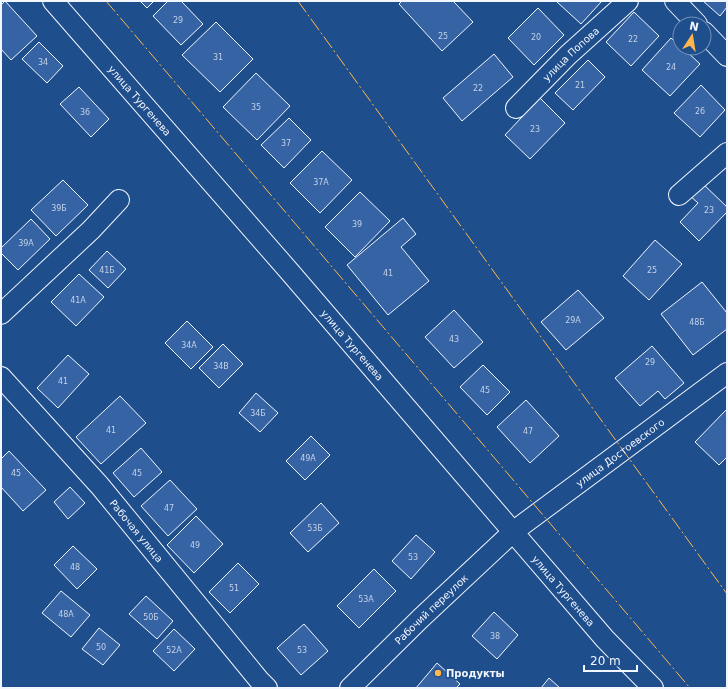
<svg xmlns="http://www.w3.org/2000/svg" width="728" height="689" font-family="'DejaVu Sans',sans-serif">
<style>
.building{fill:#3563a3;stroke:#f2f6ff}
.lines{fill:none;stroke-linecap:round;stroke-linejoin:round}
.minor-casing{stroke:#f2f6ff;stroke-width:22}
.minor{stroke:#1f4e8c;stroke-width:20}
.power{stroke:#ffb74d;stroke-width:1;stroke-dasharray:14 3 2 3;stroke-linecap:butt}
.poi-dot{fill:#ffb74d;stroke:#1f4e8c;stroke-width:1.5}
.labels{text-anchor:middle;stroke-width:3;stroke-linejoin:round;paint-order:stroke}
.number-label{font-size:8px;fill:#c3d1e8}
.street-label{font-size:10px;fill:#f2f6ff;stroke:#1f4e8c}
.poi-label{font-size:10px;font-weight:bold;fill:#f2f6ff;stroke:#1f4e8c;text-anchor:start}
</style>
<rect width="100%" height="100%" fill="#1f4e8c"/>
<g class="building">
<polygon points="5,1 37,36 11,60 1,49 1,5"/>
<polygon points="140,1 154,1 147,8"/>
<polygon points="168,1 181,1 203,24 181,45 153,16"/>
<polygon points="402,1 453,1 473,22 442,51 399,4"/>
<polygon points="558,1 602,1 581,24 557,2"/>
<polygon points="703,1 727,1 727,7 720,16"/>
<polygon points="538,8 564,35 534,65 508,38"/>
<polygon points="634,12 659,36 631,66 606,42"/>
<polygon points="216,22 253,59 220,92 182,55"/>
<polygon points="671,38 680,46 680,48 683,48 700,64 670,96 642,70"/>
<polygon points="39,42 63,66 47,83 22,59"/>
<polygon points="494,54 513,77 462,121 443,98"/>
<polygon points="588,60 605,77 573,110 555,93"/>
<polygon points="256,73 290,106 257,140 223,107"/>
<polygon points="701,85 725,110 700,137 674,113"/>
<polygon points="79,87 109,119 91,137 60,104"/>
<polygon points="540,98 565,123 530,159 505,135"/>
<polygon points="289,118 311,140 284,168 261,145"/>
<polygon points="322,151 352,180 320,213 290,183"/>
<polygon points="63,180 88,205 56,236 31,210"/>
<polygon points="701,182 727,207 727,212 699,241 680,222 698,203 689,195"/>
<polygon points="360,192 390,221 355,257 325,227"/>
<polygon points="403,218 416,234 401,247 429,281 388,315 347,265"/>
<polygon points="31,219 50,239 18,270 1,253 1,248"/>
<polygon points="655,240 682,264 649,300 623,276"/>
<polygon points="107,251 126,269 108,288 89,270"/>
<polygon points="79,274 104,297 76,326 51,302"/>
<polygon points="702,282 727,313 727,329 693,355 661,314"/>
<polygon points="578,290 604,318 566,350 541,322"/>
<polygon points="454,310 483,342 454,368 425,337"/>
<polygon points="187,321 213,347 191,369 165,343"/>
<polygon points="223,344 243,364 219,388 199,368"/>
<polygon points="652,346 684,383 665,399 658,391 640,406 615,378"/>
<polygon points="68,355 89,374 58,408 37,388"/>
<polygon points="483,365 510,392 487,415 460,387"/>
<polygon points="256,393 278,413 260,432 239,413"/>
<polygon points="120,396 146,423 101,464 76,437"/>
<polygon points="526,400 559,436 530,463 497,427"/>
<polygon points="727,409 727,457 719,465 695,442"/>
<polygon points="311,436 330,455 305,480 286,461"/>
<polygon points="141,448 162,472 134,497 113,473"/>
<polygon points="9,451 46,490 23,511 1,487 1,459"/>
<polygon points="170,480 197,509 168,536 141,506"/>
<polygon points="70,487 85,503 68,519 54,502"/>
<polygon points="321,503 339,523 308,552 290,533"/>
<polygon points="196,516 223,544 194,573 167,545"/>
<polygon points="416,535 435,552 411,579 392,561"/>
<polygon points="73,546 97,569 77,589 54,565"/>
<polygon points="238,563 259,584 230,613 209,592"/>
<polygon points="374,569 396,591 359,628 337,606"/>
<polygon points="61,591 90,615 71,637 42,613"/>
<polygon points="146,596 173,621 157,639 129,614"/>
<polygon points="494,612 518,635 497,659 472,636"/>
<polygon points="304,624 328,651 301,675 277,648"/>
<polygon points="99,628 120,645 103,665 82,649"/>
<polygon points="174,629 195,649 174,671 153,651"/>
<polygon points="437,663 460,684 456,688 416,688"/>
<polygon points="549,678 560,688 541,688"/>
</g>
<g class="lines">
<defs>
<g id="minor">
<path id="s1" d="M53 1 289 271 605 639 653 688"/>
<polyline points="675,1 697,24"/>
<polyline points="704,32 727,56"/>
<path id="s2" d="M516 108 568 55 628 1"/>
<polyline points="679,195 727,153"/>
<polyline points="1,314 91,230 119,200"/>
<path id="s3" d="M1 377 100 486 259 680 267 688"/>
<path id="s4" d="M350 688 421 618 514 531 727 373"/>
</g>
</defs>
<use href="#minor" class="minor-casing"/>
<use href="#minor" class="minor"/>
<g class="power">
<polyline points="106,1 690,688"/>
<polyline points="298,1 727,594"/>
</g>
</g>
<circle class="poi-dot" cx="438" cy="673" r="4"/>
<g class="labels">
<g class="number-label">
<text x="178" y="23">29</text>
<text x="443" y="39">25</text>
<text x="536" y="40">20</text>
<text x="633" y="42">22</text>
<text x="218" y="60">31</text>
<text x="43" y="65">34</text>
<text x="671" y="70">24</text>
<text x="580" y="88">21</text>
<text x="478" y="91">22</text>
<text x="256" y="110">35</text>
<text x="700" y="114">26</text>
<text x="85" y="115">36</text>
<text x="535" y="132">23</text>
<text x="286" y="146">37</text>
<text x="321" y="185">37А</text>
<text x="59" y="211">39Б</text>
<text x="709" y="213">23</text>
<text x="357" y="227">39</text>
<text x="26" y="246">39А</text>
<text x="107" y="273">41Б</text>
<text x="652" y="273">25</text>
<text x="388" y="276">41</text>
<text x="78" y="303">41А</text>
<text x="573" y="323">29А</text>
<text x="697" y="325">48Б</text>
<text x="454" y="342">43</text>
<text x="189" y="348">34А</text>
<text x="650" y="365">29</text>
<text x="221" y="369">34В</text>
<text x="63" y="384">41</text>
<text x="485" y="393">45</text>
<text x="258" y="416">34Б</text>
<text x="111" y="433">41</text>
<text x="528" y="434">47</text>
<text x="308" y="461">49А</text>
<text x="16" y="476">45</text>
<text x="137" y="476">45</text>
<text x="169" y="511">47</text>
<text x="315" y="531">53Б</text>
<text x="195" y="548">49</text>
<text x="413" y="560">53</text>
<text x="75" y="570">48</text>
<text x="234" y="591">51</text>
<text x="366" y="602">53А</text>
<text x="66" y="617">48А</text>
<text x="151" y="620">50Б</text>
<text x="495" y="639">38</text>
<text x="101" y="650">50</text>
<text x="174" y="653">52А</text>
<text x="302" y="653">53</text>
</g>
<g class="street-label">
<text dy="4" stroke="none"><textPath href="#s2" startOffset="77">улица Попова</textPath></text>
<text dy="4" stroke="none"><textPath href="#s1" startOffset="132">улица Тургенева</textPath></text>
<text dy="4" stroke="none"><textPath href="#s1" startOffset="456">улица Тургенева</textPath></text>
<text dy="4" stroke="none"><textPath href="#s4" startOffset="359">улица Достоевского</textPath></text>
<text dy="4" stroke="none"><textPath href="#s3" startOffset="205">Рабочая улица</textPath></text>
<text dy="4" stroke="none"><textPath href="#s1" startOffset="780">улица Тургенева</textPath></text>
<text dy="4" stroke="none"><textPath href="#s4" startOffset="113">Рабочий переулок</textPath></text>
</g>
<g class="poi-label">
<text x="446" y="677">Продукты</text>
</g>
</g>
<rect width="728" height="689" fill="none" stroke="#f2f6ff" stroke-width="4"/>
<g transform="translate(692 36) rotate(12)"><circle r="19" fill="#1f4e8c" stroke="#7391ba"/>
<path d="M0-3L7 15L0 10L-7 15Z" fill="#ffb74d"/>
<text y="-6" font-size="11" font-weight="bold" text-anchor="middle" fill="#f2f6ff">N</text>
</g>
<path d="M584 665v6h53v-6" fill="none" stroke="#f2f6ff" stroke-width="2"/>
<text x="590" y="665" font-size="12" fill="#f2f6ff" stroke="#1f4e8c" stroke-width="3" paint-order="stroke">20 m</text>
</svg>
